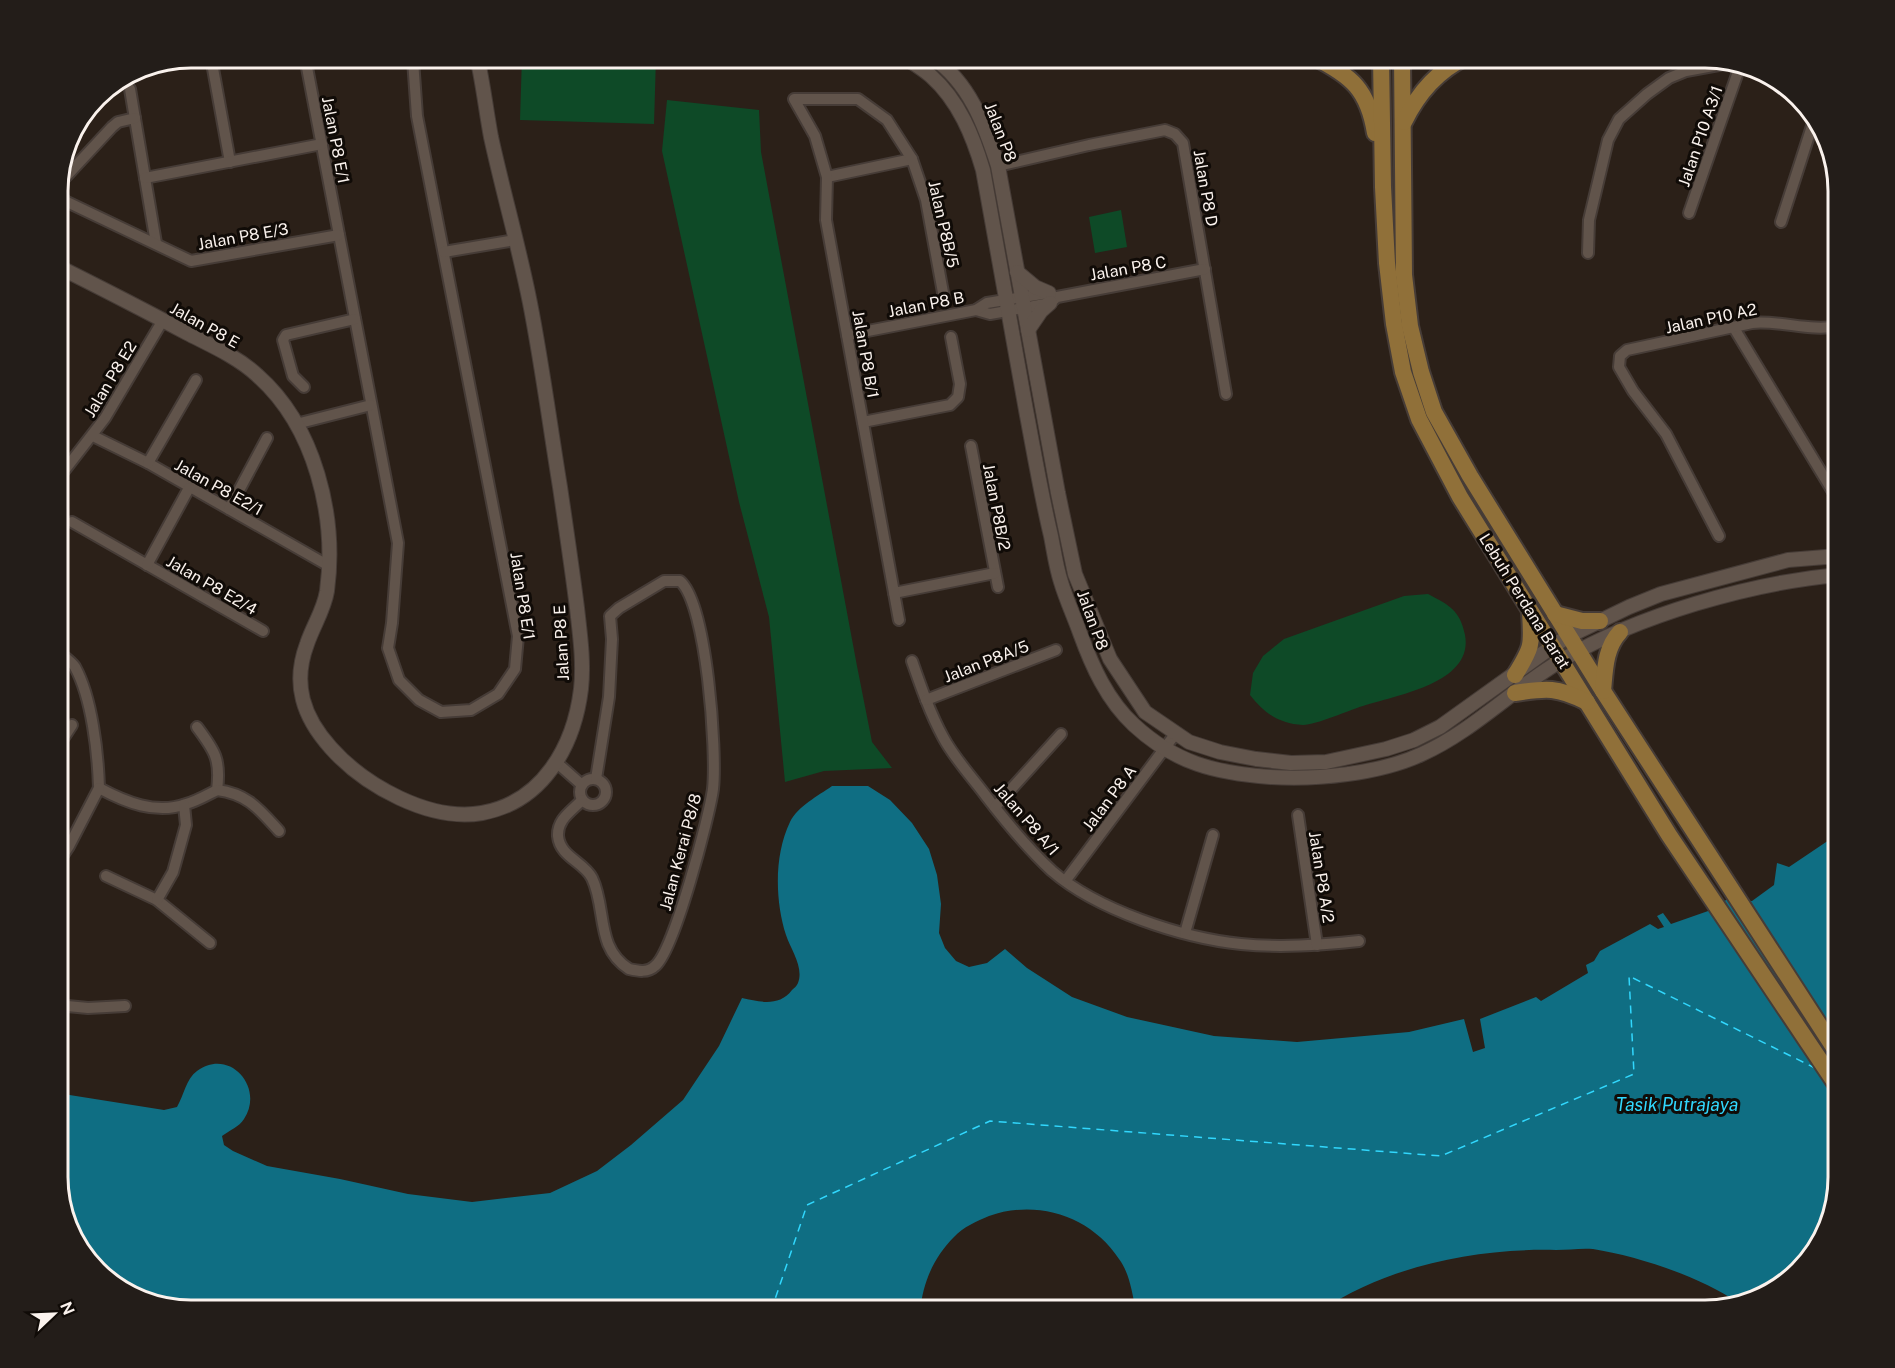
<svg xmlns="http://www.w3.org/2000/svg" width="1895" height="1368" font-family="'Public Sans',sans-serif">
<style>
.green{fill:#0e4a27}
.water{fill:#0f6e83}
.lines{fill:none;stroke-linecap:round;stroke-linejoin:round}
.ferry{stroke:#31d7fd;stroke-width:1.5;stroke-dasharray:8 6;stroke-linecap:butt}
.minor-casing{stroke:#463c37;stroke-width:14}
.tertiary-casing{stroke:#463c37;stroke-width:16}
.primary-casing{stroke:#463c37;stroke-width:20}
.minor{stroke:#61544b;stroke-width:10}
.tertiary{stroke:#61544b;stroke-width:14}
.primary{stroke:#907039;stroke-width:16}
.labels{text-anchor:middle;stroke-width:6;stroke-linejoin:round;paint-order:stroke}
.street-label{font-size:16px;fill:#faf2ed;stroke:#100b07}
.water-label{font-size:18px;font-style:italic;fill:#31d7fd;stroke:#100b07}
.rim{fill:none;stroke:#faf2ed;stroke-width:3}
</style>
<rect width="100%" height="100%" fill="#2b2018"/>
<g class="green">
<polygon points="522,57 656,57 654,124 520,120"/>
<polygon points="667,100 759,110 761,152 857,666 872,742 892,768 824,771 785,782 769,617 739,502 662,151"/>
<polygon points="1121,210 1127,247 1095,253 1089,217"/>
<path d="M1428 594C1449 605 1460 610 1465 635 1474 683 1397 695 1363 706 1349 710 1316 725 1303 725 1279 724 1264 713 1250 695L1253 673 1263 656 1284 639 1404 596Z"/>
</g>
<path class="water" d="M832 786H868L890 800 912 823 929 849 937 875 941 904 939 933 945 948 956 961 969 967 987 963 1005 949 1027 968 1072 997 1127 1017 1214 1036 1297 1042 1409 1032 1464 1019 1473 1052 1485 1048 1480 1019 1536 997 1541 1001 1588 973 1586 965 1594 961 1600 951 1650 924 1658 929 1664 927 1657 916 1663 913 1671 924 1711 910 1726 900 1752 901 1774 885 1777 863 1789 867 1838 834V1178L1811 1258 1764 1297 1738 1303C1702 1277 1637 1256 1593 1249 1581 1248 1568 1250 1556 1250 1475 1248 1388 1266 1320 1311H1136C1132 1293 1130 1274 1119 1259 1091 1216 1037 1199 989 1216 977 1221 963 1227 954 1237 933 1258 923 1283 920 1311H190L110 1284 75 1244 57 1186V1093L164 1110 177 1107C184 1095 186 1079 197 1071 229 1047 265 1087 244 1119 239 1127 230 1130 222 1136L224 1145 233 1151 267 1166 340 1179 408 1194 472 1202 550 1193 597 1171 631 1145 683 1100 719 1046 742 998C760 1002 779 1007 792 990 794 988 797 986 798 983 804 967 791 950 786 935 775 901 774 855 790 822 798 806 818 796 832 786Z"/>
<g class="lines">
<polyline class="ferry" points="771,1311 807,1205 990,1121 1441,1156 1634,1074 1629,976 1817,1069"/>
<defs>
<g id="minor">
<polyline points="305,57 398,543 392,623 388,648 399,680 419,700 441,712 471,710 498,694 515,669 518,636 417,116 413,60"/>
<polyline points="212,63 230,162"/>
<polyline points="130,89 156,243"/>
<polyline points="135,118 118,122 112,127 60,183 59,192 65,201 191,261 339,235"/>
<polyline points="998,166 1089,145 1165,130 1175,134 1183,143 1226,394"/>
<polyline points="827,177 912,159"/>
<polyline points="145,178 322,144"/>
<polyline points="1689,213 1739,69"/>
<polyline points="1781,222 1814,120"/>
<polyline points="444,252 515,240"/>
<polyline points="1588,253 1589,220 1608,140 1619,119 1647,94 1669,78 1686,71 1724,64"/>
<polyline points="976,310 990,314 1007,311 1050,303 1057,297 1205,269"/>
<polyline points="1734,328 1838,500"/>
<polyline points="847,335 976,310 987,303 1048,293"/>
<polyline points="304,387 293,376 283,340 286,335 355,319"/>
<polyline points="863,422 950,405 958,397 960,384 951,337"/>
<polyline points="296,424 371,405"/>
<polyline points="93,436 148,463 329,566"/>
<polyline points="971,446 998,587"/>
<polyline points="148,463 196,380"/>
<polyline points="57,480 105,418 163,320"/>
<polyline points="229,509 267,438"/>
<polyline points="72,522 263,631"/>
<path d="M1719 536 1666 434 1633 391 1619 367 1620 356 1627 350 1752 323C1781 320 1810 332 1838 326"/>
<polyline points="147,565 189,488"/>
<polyline points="894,593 995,573"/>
<polyline points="899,620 826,220 827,177 815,136 794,99 858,99 887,120 912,159 926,200 944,298"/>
<path d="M57 651C63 656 71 661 75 667 92 698 98 753 99 788"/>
<path d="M912 661C921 687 930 713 943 737 954 758 972 777 986 796 1006 822 1027 848 1052 871 1097 910 1182 938 1241 944 1281 948 1319 945 1359 941"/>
<polyline points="926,700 1056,650"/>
<polyline points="57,748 72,725"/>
<polyline points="556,762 582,785"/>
<circle cx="593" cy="792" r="13"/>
<path d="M99 788C125 802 156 815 186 804 197 801 207 795 217 790 221 760 215 751 197 727"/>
<path d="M217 790C248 794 259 809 279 831"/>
<polyline points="57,800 58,800"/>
<path d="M582 800C572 811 557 819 558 836 560 857 584 862 592 878 607 909 595 947 629 969 638 971 648 973 655 966 674 951 709 818 713 789 717 752 707 604 680 581H664L619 608 610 616 612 639 609 697 596 779"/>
<polyline points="995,807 1061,734"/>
<polyline points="1298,815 1317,945"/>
<polyline points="57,864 69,846 99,788"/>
<polyline points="106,876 157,900 210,943"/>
<polyline points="1066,880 1176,733"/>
<polyline points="157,900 173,872 186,825 184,805"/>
<polyline points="1185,933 1213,835"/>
<polyline points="57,1005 88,1008 125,1006"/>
</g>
<g id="tertiary">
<path d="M904 57C913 63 923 69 931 76 959 101 973 136 983 170 997 250 1011 330 1026 410 1034 452 1041 494 1051 536 1054 551 1056 567 1061 582 1066 599 1074 616 1080 633 1092 666 1107 700 1134 725 1175 763 1215 773 1270 777 1316 780 1379 774 1422 754 1473 731 1514 688 1562 660 1639 615 1750 583 1838 575"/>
<path d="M932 57C969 82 985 125 998 166L1058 493 1075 574 1110 659 1145 712 1189 742 1220 752 1256 759 1291 763 1326 762 1386 749 1414 740 1440 727 1553 646 1569 636 1629 607 1661 594 1788 560 1838 556"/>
<path d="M57 266C101 288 144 310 187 333 210 345 238 357 257 375 315 426 337 516 327 591 324 610 313 626 307 644 292 684 303 717 331 748 365 786 430 822 482 813 543 802 574 746 581 689 584 662 580 635 577 608 572 568 566 528 560 487 550 426 542 364 530 303 519 247 503 192 491 137 486 110 483 83 477 57"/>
<polyline points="1017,272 1035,287 1049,293"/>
<polyline points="1028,330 1041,311 1050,303"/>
</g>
<g id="primary">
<path d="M1314 57C1352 76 1368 90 1375 133"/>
<polyline points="1381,57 1383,187 1387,263 1394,324 1403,372 1419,419 1460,497 1669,835 1838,1087"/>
<polyline points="1402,57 1404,275 1410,326 1421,372 1434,412 1470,476 1603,691 1838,1054"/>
<path d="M1404 122C1418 93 1437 71 1466 57"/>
<polyline points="1555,614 1582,621 1600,621"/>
<path d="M1515 675C1533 646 1532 645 1530 612"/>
<path d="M1603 691C1605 670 1605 648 1620 632"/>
<path d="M1515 693C1547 688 1557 687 1587 702"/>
</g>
</defs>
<use href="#minor" class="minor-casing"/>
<use href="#tertiary" class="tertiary-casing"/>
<use href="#primary" class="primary-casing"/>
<use href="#minor" class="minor"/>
<use href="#tertiary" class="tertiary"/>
<use href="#primary" class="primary"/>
</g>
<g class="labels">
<g class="street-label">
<text transform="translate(1001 132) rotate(69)" y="6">Jalan P8</text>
<text transform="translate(1700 136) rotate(-71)" y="6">Jalan P10 A3/1</text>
<text transform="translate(336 140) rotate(79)" y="6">Jalan P8 E/1</text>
<text transform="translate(1206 188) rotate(80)" y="6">Jalan P8 D</text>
<text transform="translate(944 224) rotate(77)" y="6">Jalan P8B/5</text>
<text transform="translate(243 236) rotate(-10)" y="6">Jalan P8 E/3</text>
<text transform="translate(1128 268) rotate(-10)" y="6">Jalan P8 C</text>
<text transform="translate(926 304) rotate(-11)" y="6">Jalan P8 B</text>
<text transform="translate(1711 318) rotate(-12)" y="6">Jalan P10 A2</text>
<text transform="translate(205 325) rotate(29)" y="6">Jalan P8 E</text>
<text transform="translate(866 354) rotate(80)" y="6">Jalan P8 B/1</text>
<text transform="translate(110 379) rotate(-59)" y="6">Jalan P8 E2</text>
<text transform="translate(219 487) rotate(29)" y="6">Jalan P8 E2/1</text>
<text transform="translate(997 507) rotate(79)" y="6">Jalan P8B/2</text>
<text transform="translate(212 585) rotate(30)" y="6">Jalan P8 E2/4</text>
<text transform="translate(523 596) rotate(81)" y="6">Jalan P8 E/1</text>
<text transform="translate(1525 601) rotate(58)" y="6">Lebuh Perdana Barat</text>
<text transform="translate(1093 620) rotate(70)" y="6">Jalan P8</text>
<text transform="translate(561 643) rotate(-93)" y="6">Jalan P8 E</text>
<text transform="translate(986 661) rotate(-21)" y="6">Jalan P8A/5</text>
<text transform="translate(1109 798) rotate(-53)" y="6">Jalan P8 A</text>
<text transform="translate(1027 819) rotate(49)" y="6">Jalan P8 A/1</text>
<text transform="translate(680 852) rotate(-75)" y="6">Jalan Kerai P8/8</text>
<text transform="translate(1322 877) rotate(81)" y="6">Jalan P8 A/2</text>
</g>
<g class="water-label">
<text x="1677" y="1111">Tasik Putrajaya</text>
</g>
</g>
<path d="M0 0H1895V1368H0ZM191 68H1705A123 123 0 0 1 1828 191V1177A123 123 0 0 1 1705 1300H191A123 123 0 0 1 68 1177V191A123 123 0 0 1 191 68Z" fill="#231d19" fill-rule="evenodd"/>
<path class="rim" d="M191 68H1705A123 123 0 0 1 1828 191V1177A123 123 0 0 1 1705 1300H191A123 123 0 0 1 68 1177V191A123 123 0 0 1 191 68Z"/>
<g transform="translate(54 1314) rotate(67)" stroke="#100b07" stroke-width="4.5" paint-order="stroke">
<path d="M0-4.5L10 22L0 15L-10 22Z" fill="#faf2ed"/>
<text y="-9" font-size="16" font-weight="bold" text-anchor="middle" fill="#faf2ed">N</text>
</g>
</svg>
